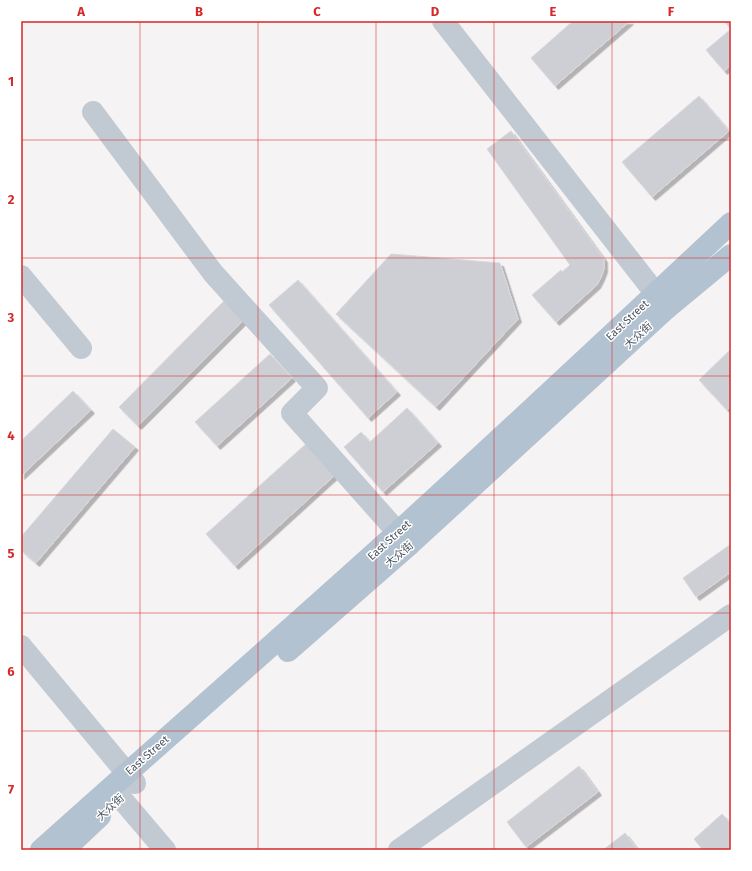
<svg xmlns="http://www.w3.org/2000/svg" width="752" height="871" font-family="'Fira Sans','Noto Sans SC',sans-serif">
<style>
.building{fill:#cdcfd5;stroke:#d7d9de;filter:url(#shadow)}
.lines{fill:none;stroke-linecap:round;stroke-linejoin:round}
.minor{stroke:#c1cad2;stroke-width:22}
.major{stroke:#b3c2d1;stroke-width:22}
.grid{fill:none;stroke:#d62828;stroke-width:1;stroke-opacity:0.55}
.labels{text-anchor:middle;stroke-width:3;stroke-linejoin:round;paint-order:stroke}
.street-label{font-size:11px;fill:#4a5661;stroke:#fff}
.neatline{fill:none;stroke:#d62828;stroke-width:1.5}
.grid-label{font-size:13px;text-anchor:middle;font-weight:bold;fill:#d62828}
</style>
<defs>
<filter id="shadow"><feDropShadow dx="3.5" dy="3.5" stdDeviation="0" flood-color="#0004"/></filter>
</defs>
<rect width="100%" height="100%" fill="#f5f3f3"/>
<g class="building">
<polygon points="573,21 630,21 555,86 531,58"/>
<polygon points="724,21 731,21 731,65 724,71 706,50 731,29"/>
<polygon points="699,96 729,131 652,197 622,162"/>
<polygon points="511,131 604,259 604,269 601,277 597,285 556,322 532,295 561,270 562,272 570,265 487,149"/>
<polygon points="391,254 500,263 518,319 436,407 336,314"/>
<polygon points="298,280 397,392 368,418 269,305"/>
<polygon points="226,299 245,319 138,426 119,407"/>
<polygon points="731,349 731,406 727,410 699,380"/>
<polygon points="270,354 292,378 217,446 195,422"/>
<polygon points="73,391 91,410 21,476 21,441"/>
<polygon points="407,408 438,443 383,492 344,447 361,432 370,442"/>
<polygon points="113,429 135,447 36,563 21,550 21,537"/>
<polygon points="307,443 335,475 235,566 206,534"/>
<polygon points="731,544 731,572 696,597 683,578"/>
<polygon points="579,766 598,792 526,847 507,822"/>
<polygon points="722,814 731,824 731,850 703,850 694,839"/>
<polygon points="625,833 638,850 603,850"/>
</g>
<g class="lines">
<g class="minor">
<polyline points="443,21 667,308"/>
<polyline points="93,112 213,273 317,388 292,413 409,545"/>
<polyline points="21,276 81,348"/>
<polyline points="21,646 135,783"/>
<polyline points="120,797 165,850"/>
<polyline points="399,850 731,615"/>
</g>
<g class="major">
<polyline points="288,651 409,545 667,308 731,255"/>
<path d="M41 850C159 744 280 639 398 532 510 430 620 327 731 223"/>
<polyline points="64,850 100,816"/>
</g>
</g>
<path class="grid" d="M140 21V850M258 21V850M376 21V850M494 21V850M612 21V850M21 140H731M21 258H731M21 376H731M21 495H731M21 613H731M21 731H731"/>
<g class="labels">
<g class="street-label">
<text transform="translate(627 320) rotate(-43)" y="4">East Street</text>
<text transform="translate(638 335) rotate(-43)" y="4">大众街</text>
<text transform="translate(389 540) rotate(-42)" y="4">East Street</text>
<text transform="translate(399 554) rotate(-41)" y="4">大众街</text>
<text transform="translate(147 755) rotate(-41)" y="4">East Street</text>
<text transform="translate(110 807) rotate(-43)" y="4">大众街</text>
</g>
</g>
<rect width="752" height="871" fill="none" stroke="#ffffff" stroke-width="44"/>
<rect x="22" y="22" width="708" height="827" class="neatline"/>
<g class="grid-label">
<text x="81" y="16">A</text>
<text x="199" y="16">B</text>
<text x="317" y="16">C</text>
<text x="435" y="16">D</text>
<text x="553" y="16">E</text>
<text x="671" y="16">F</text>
<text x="11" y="86">1</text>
<text x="11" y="204">2</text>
<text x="11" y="322">3</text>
<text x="11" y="440">4</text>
<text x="11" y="558">5</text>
<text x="11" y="676">6</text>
<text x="11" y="794">7</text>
</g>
</svg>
